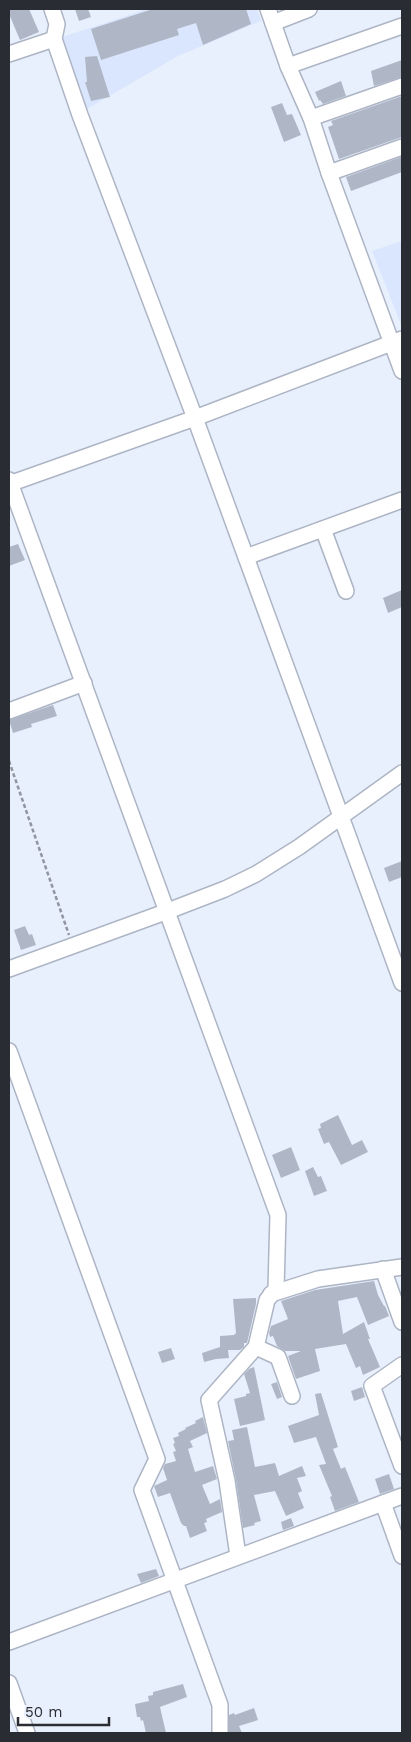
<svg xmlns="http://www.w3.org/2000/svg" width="411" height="1742" font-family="'Work Sans',sans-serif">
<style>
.built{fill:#dae6fd}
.building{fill:#afb7c7}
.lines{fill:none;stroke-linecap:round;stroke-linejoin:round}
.minor-casing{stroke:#adb5c5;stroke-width:18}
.path{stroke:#90959f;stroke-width:2.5;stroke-dasharray:4 2.5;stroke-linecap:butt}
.minor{stroke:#fff;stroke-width:15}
</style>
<rect width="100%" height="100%" fill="#e9f0fd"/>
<g class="built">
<polygon points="147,9 257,9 261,21 178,56 87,109 62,37"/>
<polygon points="402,241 402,327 372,251"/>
</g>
<g class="building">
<polygon points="9,9 29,9 39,32 20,40 9,14"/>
<polygon points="75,9 88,9 91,17 79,21"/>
<polygon points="153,9 246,9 251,24 203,45 196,23 177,29 179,35 101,60 91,29"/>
<polygon points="97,56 110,97 91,101 85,82 87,82 85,57"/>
<polygon points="402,60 402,77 374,86 371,71"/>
<polygon points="341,81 346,96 323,104 320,100 319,101 315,92"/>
<polygon points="402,96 402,137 339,159 328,127 333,125 331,121"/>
<polygon points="282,103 287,115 292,114 301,135 284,142 271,107"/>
<polygon points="401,157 402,172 351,191 346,177"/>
<polygon points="18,544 25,560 9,566 9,547"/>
<polygon points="402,590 402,607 388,613 383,598"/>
<polygon points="53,705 57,716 31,724 32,727 13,733 9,720"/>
<polygon points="402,861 402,877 389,882 384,868"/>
<polygon points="25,926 29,935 32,934 36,945 21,950 14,930"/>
<polygon points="338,1115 352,1145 362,1140 368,1152 341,1165 329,1142 324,1144 318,1129 321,1128 320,1124"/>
<polygon points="291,1147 300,1170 281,1178 272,1155"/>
<polygon points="313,1167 318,1177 321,1176 327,1191 314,1196 305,1171"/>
<polygon points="374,1281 378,1295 384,1306 385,1306 389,1316 368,1325 357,1297 338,1301 343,1334 364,1322 370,1339 368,1339 380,1367 363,1375 360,1366 356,1368 346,1344 315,1349 320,1371 296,1379 288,1356 301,1351 285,1351 277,1346 273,1336 270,1337 269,1333 271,1326 288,1319 281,1301 315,1290"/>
<polygon points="256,1298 256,1304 247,1343 244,1343 244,1347 240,1350 228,1350 229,1358 216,1359 204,1362 202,1353 220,1347 220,1336 234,1335 236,1333 233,1299"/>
<polygon points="171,1348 175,1359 162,1363 158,1352"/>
<polygon points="254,1367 265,1420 240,1426 234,1399 246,1396 246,1394 250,1393 244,1374 249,1369"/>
<polygon points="277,1382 282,1397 277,1399 271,1384"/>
<polygon points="362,1387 365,1397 354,1401 351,1391"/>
<polygon points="321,1393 338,1447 333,1449 341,1469 345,1467 359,1502 335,1511 330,1497 332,1496 319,1465 326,1464 316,1437 294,1443 288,1426 319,1415 315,1394"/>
<polygon points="203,1417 207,1433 190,1441 193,1447 188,1449 195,1472 213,1466 217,1479 202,1485 210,1504 220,1499 222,1512 206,1519 207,1522 204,1523 207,1531 190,1538 186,1526 184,1526 181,1523 170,1493 158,1497 154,1486 167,1480 163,1468 165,1464 176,1461 173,1452 176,1451 173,1444 175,1443 173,1438 179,1436 178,1433 186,1429 185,1428 196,1423 195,1421"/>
<polygon points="247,1427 255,1467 275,1463 279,1476 302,1466 306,1476 297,1478 302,1491 298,1493 304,1508 286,1516 275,1491 254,1495 261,1521 254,1523 255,1525 243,1528 236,1480 228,1441 234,1440 232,1430"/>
<polygon points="389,1474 394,1489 380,1494 375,1479"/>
<polygon points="291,1518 294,1526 283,1530 281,1522"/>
<polygon points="156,1569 159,1576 141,1583 137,1574"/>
<polygon points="183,1684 187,1697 160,1707 166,1733 146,1733 143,1720 141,1721 140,1717 137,1717 135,1704 149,1701 148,1696 153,1695 153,1692"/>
<polygon points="254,1708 258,1720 239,1726 242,1733 229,1733 229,1715 234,1713 235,1715"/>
</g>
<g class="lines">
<defs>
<g id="minor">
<polyline points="52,9 57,24 54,39 80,115 195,418 402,983"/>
<polyline points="268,9 288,66 311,118 329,173 402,371"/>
<polyline points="273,23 309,9"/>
<polyline points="9,54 54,39"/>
<polyline points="288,66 402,26"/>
<polyline points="311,118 402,86"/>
<polyline points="329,173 402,147"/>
<polyline points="9,480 278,1215 276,1289 267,1300 256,1347 209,1400 227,1481 238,1556"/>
<polyline points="9,484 195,418 402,339"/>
<polyline points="323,529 346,591"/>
<polyline points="246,557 402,500"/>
<polyline points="9,711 84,683"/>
<polyline points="9,969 168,911 225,889 256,874 299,847 402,773"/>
<polyline points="9,1051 157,1459 142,1490 220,1705 220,1733"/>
<polyline points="383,1269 402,1322"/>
<polyline points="271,1294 318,1279 402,1267"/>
<polyline points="256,1347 278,1357 292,1396"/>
<polyline points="402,1365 372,1386 402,1466"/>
<polyline points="383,1503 402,1556"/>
<polyline points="9,1642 402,1496"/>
<polyline points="9,1683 27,1733"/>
</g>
</defs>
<use href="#minor" class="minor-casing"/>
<polyline class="path" points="9,761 69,935"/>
<use href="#minor" class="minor"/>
</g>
<rect width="411" height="1742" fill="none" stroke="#292c32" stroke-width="20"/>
<path d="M18 1717v8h91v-8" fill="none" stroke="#292c32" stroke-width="2.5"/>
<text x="25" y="1717" font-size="15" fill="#292c32" stroke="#e9f0fd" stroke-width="4" paint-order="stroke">50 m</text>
</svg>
